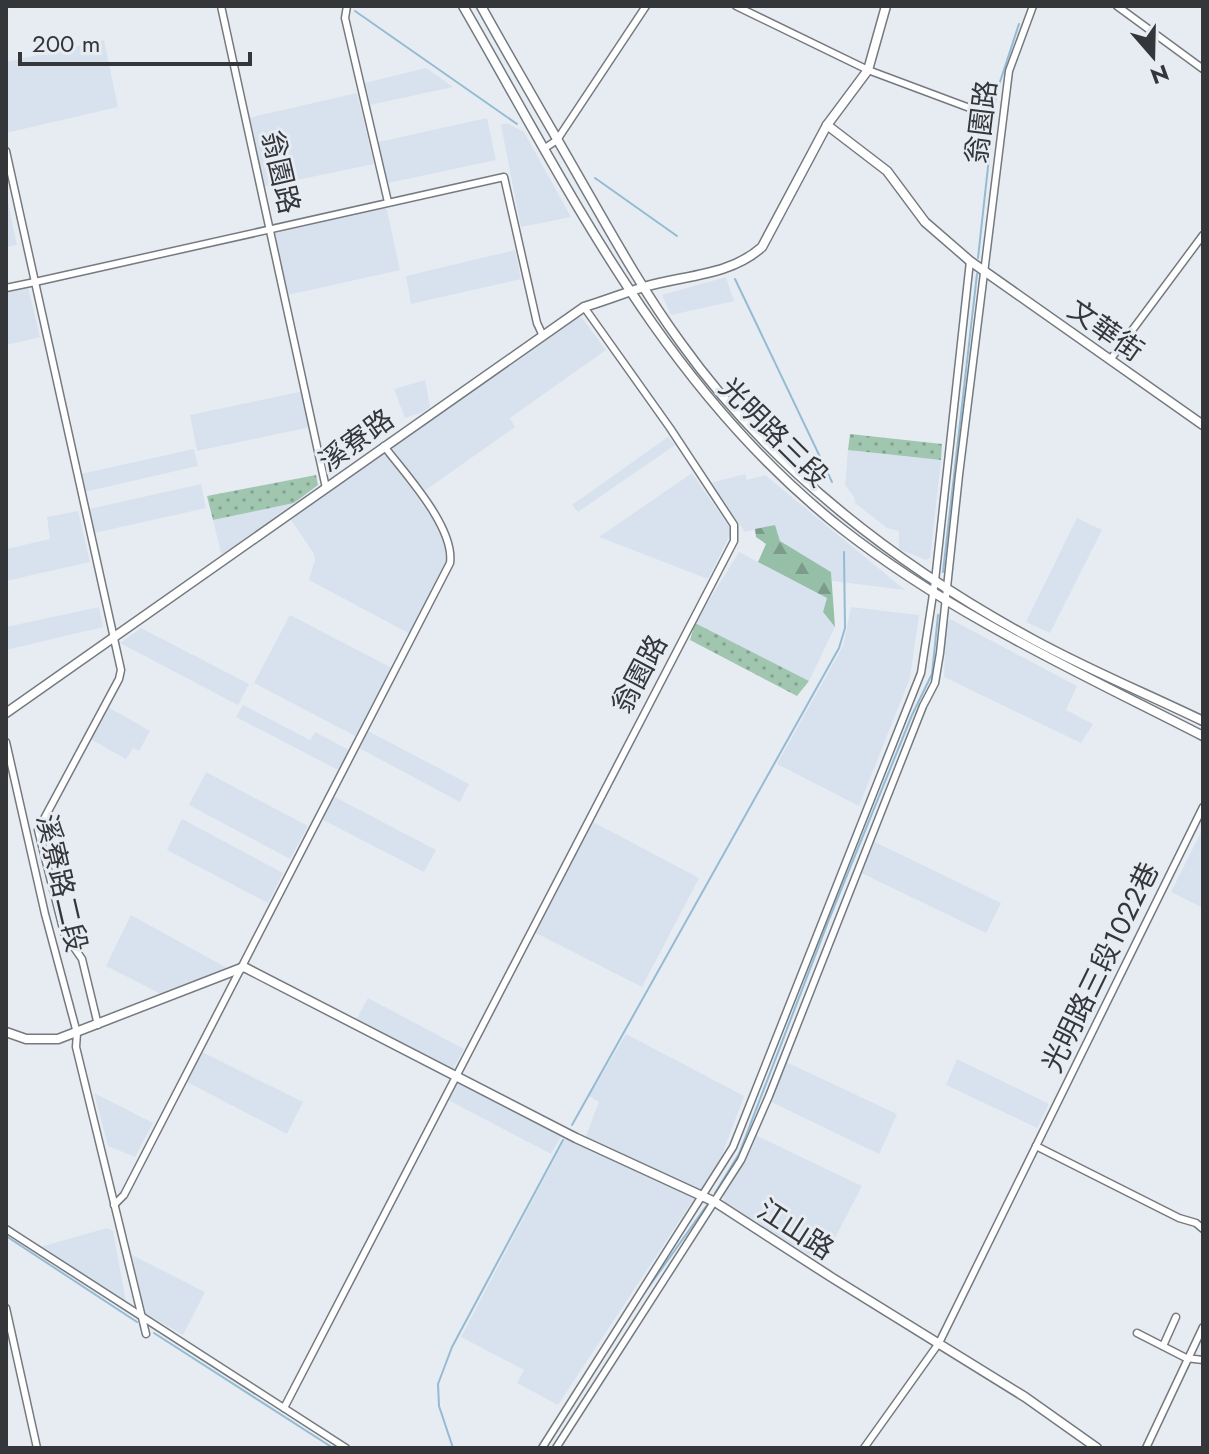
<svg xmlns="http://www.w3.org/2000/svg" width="1209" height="1454" font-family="Jost,'Noto Sans TC',sans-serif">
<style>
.built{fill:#d8e2ee}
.grass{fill:url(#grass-dots)}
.forest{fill:url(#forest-firs)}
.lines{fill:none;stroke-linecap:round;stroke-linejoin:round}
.stream{stroke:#94bbd4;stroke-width:2}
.minor-casing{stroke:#757a7f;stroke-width:9}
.tertiary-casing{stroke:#757a7f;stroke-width:11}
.minor{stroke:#fff;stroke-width:6}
.tertiary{stroke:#fff;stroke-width:8}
.labels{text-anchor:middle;stroke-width:6;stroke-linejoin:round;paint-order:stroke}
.street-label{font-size:28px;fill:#343639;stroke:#e7ecf2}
</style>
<defs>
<pattern id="grass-dots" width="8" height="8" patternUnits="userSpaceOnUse" patternTransform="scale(2)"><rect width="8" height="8" fill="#a0c6b0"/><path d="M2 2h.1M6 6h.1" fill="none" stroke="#83a290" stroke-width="1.8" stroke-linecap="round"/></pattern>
<pattern id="forest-firs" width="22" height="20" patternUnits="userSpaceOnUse" patternTransform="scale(2)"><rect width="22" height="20" fill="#96bfa8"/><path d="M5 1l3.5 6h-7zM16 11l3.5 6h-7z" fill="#7b9c8a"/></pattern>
</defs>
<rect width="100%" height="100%" fill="#e7ecf2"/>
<g class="built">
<polygon points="104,40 118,107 6,133 6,62"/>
<polygon points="426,68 453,87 370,105 365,83"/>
<polygon points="357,93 374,164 263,187 248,118"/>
<polygon points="487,118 496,160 388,183 378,142"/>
<polygon points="507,123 524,132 571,217 521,227 501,125"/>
<polygon points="6,193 17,245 6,247"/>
<polygon points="386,206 400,270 288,295 274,231"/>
<polygon points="515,250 521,279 411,304 406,276"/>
<polygon points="726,277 734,301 671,315 662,295"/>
<polygon points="25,286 28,287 40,337 6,345 6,290"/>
<polygon points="577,318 582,318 606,350 510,418 515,427 423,492 392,447"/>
<polygon points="425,380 430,407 423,412 405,418 394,389"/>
<polygon points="304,391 311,427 197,451 190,415"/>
<polygon points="668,437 675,445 578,512 572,505"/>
<polygon points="194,449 198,466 84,492 80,474"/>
<polygon points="848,450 941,460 930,558 926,560 899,549 899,531 887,528 855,503 854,497 845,485"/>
<polygon points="386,453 448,541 450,557 410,634 309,580 315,560 314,554 290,518"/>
<polygon points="692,473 732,531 708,579 599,537"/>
<polygon points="745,474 747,480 765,475 905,590 832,581 831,572 780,541 775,525 745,532 711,483"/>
<polygon points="201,484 206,508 94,533 89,509"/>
<polygon points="294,503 225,553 221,553 213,520"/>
<polygon points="78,511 90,562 6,581 6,549 50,539 47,517"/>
<polygon points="1077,518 1102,530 1050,633 1026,622"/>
<polygon points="739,552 828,598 823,612 835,627 809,681 695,623"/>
<polygon points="99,607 103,627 6,650 6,627"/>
<polygon points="851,607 919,615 910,678 859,806 777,764 843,646"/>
<polygon points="290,615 392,668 355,736 254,683"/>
<polygon points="950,619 1077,686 1066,710 1093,724 1081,743 944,677 946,625"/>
<polygon points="141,628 249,684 238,705 120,643"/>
<polygon points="243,705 310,740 315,732 349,750 338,770 236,717"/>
<polygon points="108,707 150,731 139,751 133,748 126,759 90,739"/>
<polygon points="366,730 469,784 460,802 357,747"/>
<polygon points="206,772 308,826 290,859 189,805"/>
<polygon points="331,795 436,850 424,872 323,820"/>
<polygon points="182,819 283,873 268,903 167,850"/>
<polygon points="593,822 699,878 642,987 534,932"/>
<polygon points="1203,828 1203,908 1171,892"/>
<polygon points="873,841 1001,903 986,933 859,872"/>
<polygon points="131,915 227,968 161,994 106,966"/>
<polygon points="368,998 464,1049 452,1071 356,1020"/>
<polygon points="626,1034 744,1096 722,1155 701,1190 585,1138 599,1102 589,1096"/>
<polygon points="202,1052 303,1102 287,1134 187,1082"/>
<polygon points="957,1059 1049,1104 1037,1128 946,1085"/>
<polygon points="786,1062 897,1114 879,1154 767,1100"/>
<polygon points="457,1080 562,1135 551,1154 448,1100"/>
<polygon points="94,1093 153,1123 135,1157 108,1146"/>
<polygon points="753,1134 862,1186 822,1263 733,1210 724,1202 723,1189"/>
<polygon points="566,1137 695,1197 558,1405 517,1383 524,1370 461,1337"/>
<polygon points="107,1228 113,1231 126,1302 40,1247"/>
<polygon points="132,1255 205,1292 183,1335 144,1313"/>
</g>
<g class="grass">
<polygon points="850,434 942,444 941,460 848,450"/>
<polygon points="316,475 318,485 294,503 213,520 207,496"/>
<polygon points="695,623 809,681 797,696 690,640"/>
</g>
<polygon class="forest" points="775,525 780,541 831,572 835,627 823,612 827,598 758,562 766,544 756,537 755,529"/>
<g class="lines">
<g class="stream">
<polyline points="355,11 517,124"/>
<polyline points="595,178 677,236"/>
<polyline points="978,258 996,94 1019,24"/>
<polyline points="735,279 832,482"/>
<polyline points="943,572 977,274"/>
<polyline points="572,1125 839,648 845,628 844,552"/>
<polyline points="715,1193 739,1154 828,922 912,715 932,674 938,615"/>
<polyline points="6,1236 137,1322"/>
<polyline points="638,1302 707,1205"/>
<polyline points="154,1333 333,1448"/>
<polyline points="453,1448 439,1406 438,1384 452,1347 563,1140"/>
<polyline points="546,1448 558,1429"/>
</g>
<defs>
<g id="minor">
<polyline points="221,6 326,488"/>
<polyline points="347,6 345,18 388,202"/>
<polyline points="736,6 868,70 983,113"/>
<polyline points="1117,6 1203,69"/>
<polyline points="545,148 557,140 646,6"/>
<polyline points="6,151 35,282 504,177 537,323 543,336"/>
<polyline points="6,288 35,282 121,670 119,679 38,830 64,933 82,959 98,1025"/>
<polyline points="1110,360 1203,235"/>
<polyline points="6,742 45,914 77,1033 76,1047 146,1334"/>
<polyline points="1036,1146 1179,1218 1196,1223 1203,1229"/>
<path d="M114 1205 124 1195 450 563C455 527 405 474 384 446"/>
<polyline points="6,1229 346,1448"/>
<polyline points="6,1308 37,1448"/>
<polyline points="1137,1333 1186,1358 1203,1360"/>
<polyline points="1163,1346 1176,1317"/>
<polyline points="284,1408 734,541 734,525 670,428 584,307"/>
<polyline points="542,1448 733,1147 921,673 935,581 970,261"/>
<polyline points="556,1448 741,1160 769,1096 923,706 935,683 940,653 959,475 1009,71 1033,6"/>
<polyline points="864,1448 939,1343 1203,807"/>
<polyline points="1146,1448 1203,1327"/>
</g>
<g id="tertiary">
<path d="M463 6C572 195 665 389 841 528 952 615 1078 672 1203 736"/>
<path d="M481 6C513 64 547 121 580 179 612 235 643 291 681 343 771 469 899 567 1034 640 1089 670 1147 694 1203 721"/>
<polyline points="827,125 887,171 925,222 970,261 1203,425"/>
<path d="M6 713 584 307C604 301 624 293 644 287 684 275 730 276 762 247L827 125 868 70 886 6"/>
<polyline points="6,1032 26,1039 58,1039 244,967 576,1138 715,1202 831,1277 1025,1397 1097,1448"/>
</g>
</defs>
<use href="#minor" class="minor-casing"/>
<use href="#tertiary" class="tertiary-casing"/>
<use href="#minor" class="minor"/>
<use href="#tertiary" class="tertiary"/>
</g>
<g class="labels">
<g class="street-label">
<text transform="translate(981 122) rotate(-83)" y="10">翁園路</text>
<text transform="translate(281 172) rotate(77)" y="10">翁園路</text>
<text transform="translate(1106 330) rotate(35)" y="10">文華街</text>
<text transform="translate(774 432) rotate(45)" y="10">光明路三段</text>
<text transform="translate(356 440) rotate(-36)" y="10">溪寮路</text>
<text transform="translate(639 674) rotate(-62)" y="10">翁園路</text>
<text transform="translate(62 883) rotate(77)" y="10">溪寮路二段</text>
<text transform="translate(1100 967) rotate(-64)" y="10">光明路三段1022巷</text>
<text transform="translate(796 1229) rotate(33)" y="10">江山路</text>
</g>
</g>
<rect width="1209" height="1454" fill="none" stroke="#343639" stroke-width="16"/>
<g transform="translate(1153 56) rotate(160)" stroke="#e7ecf2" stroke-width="6" paint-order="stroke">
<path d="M0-6L14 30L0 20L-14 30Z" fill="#343639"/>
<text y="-12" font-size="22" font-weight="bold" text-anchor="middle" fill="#343639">N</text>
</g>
<path d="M20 52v12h230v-12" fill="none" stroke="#343639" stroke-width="4"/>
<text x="32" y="52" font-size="24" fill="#343639" stroke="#e7ecf2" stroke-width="6" paint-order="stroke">200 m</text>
</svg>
